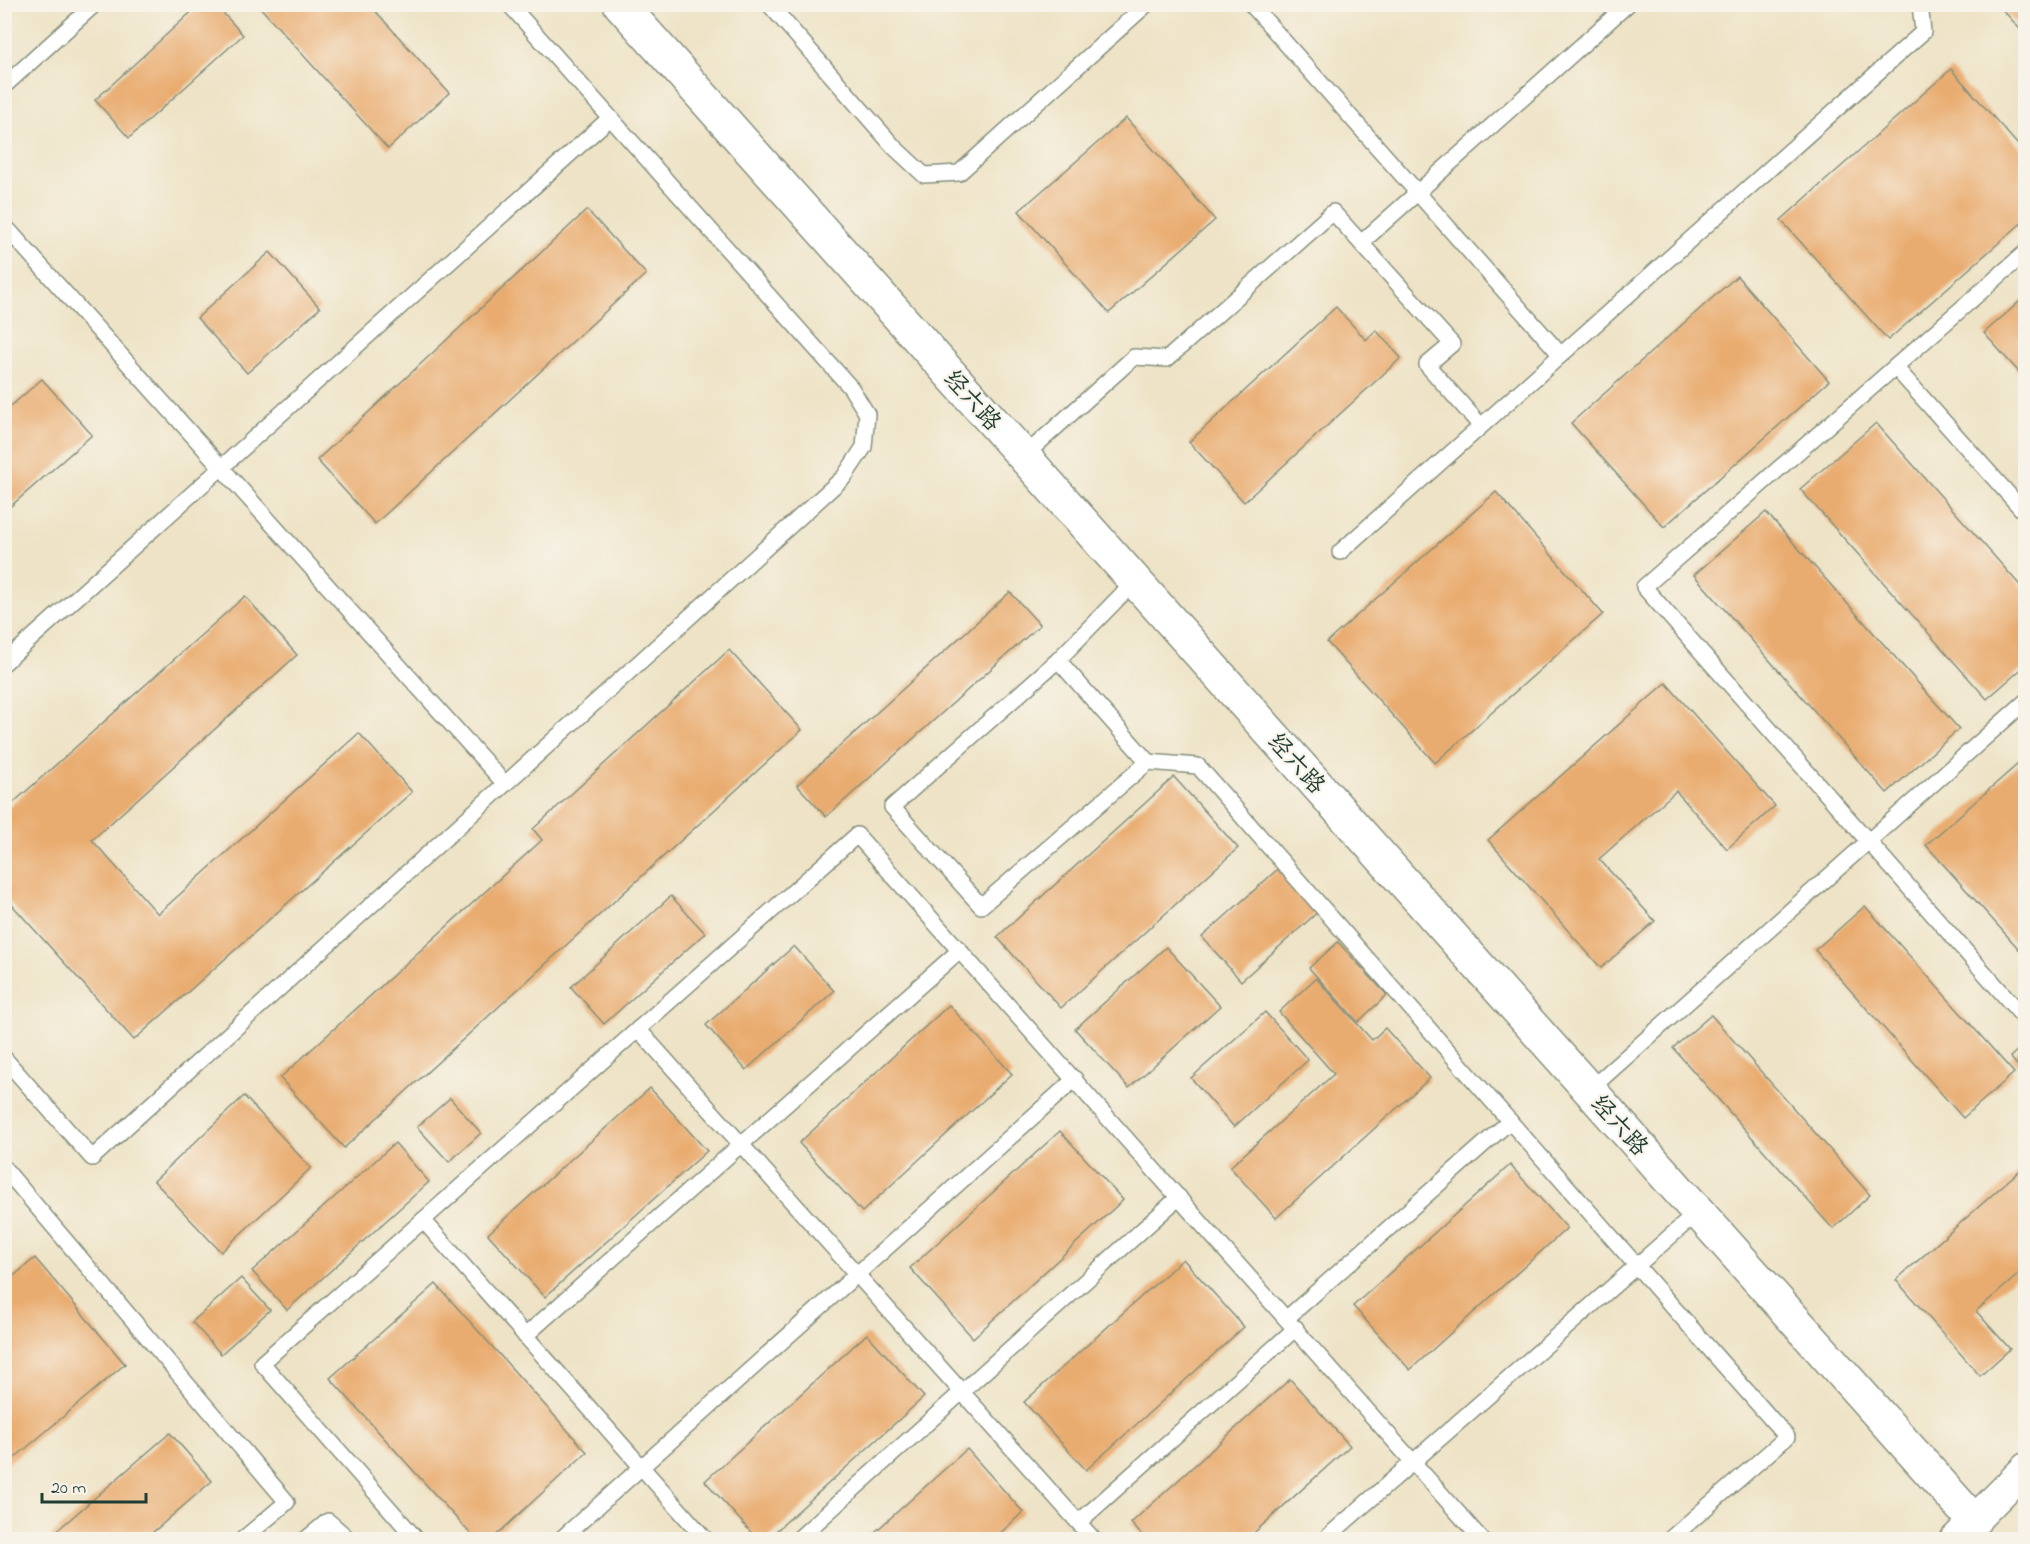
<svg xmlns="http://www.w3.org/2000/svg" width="2030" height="1544" font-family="'Indie Flower','LXGW WenKai TC',sans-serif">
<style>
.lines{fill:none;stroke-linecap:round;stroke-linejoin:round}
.stream{stroke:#48aec8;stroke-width:10}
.building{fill:#e9ac6f}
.service-casing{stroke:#86907d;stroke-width:18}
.minor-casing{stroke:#86907d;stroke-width:33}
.tertiary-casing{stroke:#86907d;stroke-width:36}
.service{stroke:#fff;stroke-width:15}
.minor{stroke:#fff;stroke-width:30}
.tertiary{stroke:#fff;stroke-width:33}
.labels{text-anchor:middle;stroke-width:4.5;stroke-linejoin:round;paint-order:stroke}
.street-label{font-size:24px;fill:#1f3d34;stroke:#f7f3e8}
</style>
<rect width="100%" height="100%" fill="#f7f3e8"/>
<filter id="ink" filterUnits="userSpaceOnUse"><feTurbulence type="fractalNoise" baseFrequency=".0167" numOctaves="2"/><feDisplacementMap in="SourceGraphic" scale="12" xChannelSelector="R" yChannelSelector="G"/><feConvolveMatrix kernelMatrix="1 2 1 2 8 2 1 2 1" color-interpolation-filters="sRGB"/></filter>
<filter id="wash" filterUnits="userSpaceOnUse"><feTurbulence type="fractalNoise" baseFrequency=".008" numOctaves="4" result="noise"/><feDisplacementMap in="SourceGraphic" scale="24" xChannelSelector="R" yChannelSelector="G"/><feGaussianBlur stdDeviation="1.35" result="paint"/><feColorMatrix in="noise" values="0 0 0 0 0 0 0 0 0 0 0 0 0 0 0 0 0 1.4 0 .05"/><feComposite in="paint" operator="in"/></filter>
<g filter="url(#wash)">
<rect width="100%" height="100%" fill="#eee3c6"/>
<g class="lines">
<polyline class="stream" points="2024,1540 2026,1538"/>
</g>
<g id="blocks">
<g class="building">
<polygon points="200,4 215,4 243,35 129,138 95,100"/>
<polygon points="257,4 369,4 449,93 388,149"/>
<polygon points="2009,4 2026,4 2026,36 2003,10"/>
<polygon points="1951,69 2026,154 2026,219 1888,340 1781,220"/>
<polygon points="1126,118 1215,220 1109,313 1019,211"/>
<polygon points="587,210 646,274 375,524 317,460"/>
<polygon points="270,252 320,308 247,373 197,318"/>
<polygon points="1737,276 1829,381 1664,527 1571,423"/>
<polygon points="2026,296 2026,380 1984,333"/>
<polygon points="1336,307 1366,340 1376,330 1401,358 1244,502 1189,442"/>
<polygon points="42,379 92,435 4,512 4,412"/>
<polygon points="1876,423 2026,592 2026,665 1987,699 1800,489"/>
<polygon points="1496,492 1603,614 1435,763 1327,642"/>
<polygon points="1766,512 1959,729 1887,793 1694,575"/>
<polygon points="1010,592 1040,625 826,817 797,785"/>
<polygon points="245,596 297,655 92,840 158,914 359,733 412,792 134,1040 4,896 4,811"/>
<polygon points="729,650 802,730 344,1148 280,1078 542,840 533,829"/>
<polygon points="1666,683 1775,806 1727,849 1676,791 1599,859 1655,921 1601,968 1488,840"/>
<polygon points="2026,757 2026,957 1926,845"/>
<polygon points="1174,777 1238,848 1061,1008 997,937"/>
<polygon points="1280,867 1319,911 1241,981 1202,937"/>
<polygon points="671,896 705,933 604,1024 571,987"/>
<polygon points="1865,906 2014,1073 1963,1118 1815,950"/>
<polygon points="1338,942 1387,995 1358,1022 1309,968"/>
<polygon points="794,946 834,991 746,1070 706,1025"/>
<polygon points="1166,947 1220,1006 1129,1088 1075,1029"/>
<polygon points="1316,978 1372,1040 1385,1028 1430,1078 1276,1218 1230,1167 1334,1074 1279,1012"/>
<polygon points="949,1005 1012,1074 862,1212 799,1143"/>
<polygon points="1265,1012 1308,1060 1234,1127 1191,1078"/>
<polygon points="1711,1015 1870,1195 1833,1229 1673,1048"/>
<polygon points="2026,1043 2026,1075 2010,1057"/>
<polygon points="650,1088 707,1151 545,1297 488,1234"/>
<polygon points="244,1096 311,1168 221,1252 154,1181"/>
<polygon points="450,1098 481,1133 449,1162 417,1127"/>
<polygon points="1060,1131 1123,1200 973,1338 910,1268"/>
<polygon points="395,1143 429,1182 287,1310 252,1271"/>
<polygon points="1510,1165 1567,1228 1410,1370 1353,1306"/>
<polygon points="2026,1165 2026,1268 1976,1311 2010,1349 1980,1376 1896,1280"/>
<polygon points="35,1258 125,1364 4,1467 4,1284"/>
<polygon points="1183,1259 1244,1327 1086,1470 1024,1402"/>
<polygon points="241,1278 270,1310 221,1354 192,1322"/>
<polygon points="436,1284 587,1452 491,1540 476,1540 330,1378"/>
<polygon points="867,1334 924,1397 766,1540 758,1540 705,1481"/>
<polygon points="1290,1379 1350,1446 1246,1540 1146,1540 1131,1523"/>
<polygon points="170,1433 212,1481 144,1540 46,1540"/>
<polygon points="967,1449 1023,1512 993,1540 866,1540"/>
</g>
</g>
</g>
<g filter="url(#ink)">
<use href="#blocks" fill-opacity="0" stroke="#86907d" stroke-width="1.5"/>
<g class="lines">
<defs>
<g id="service">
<polyline points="769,4 894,147 924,175 959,173 1147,4"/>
<polyline points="1251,4 1560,354"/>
<polyline points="4,86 95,4"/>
<polyline points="4,225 505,784"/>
<polyline points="1361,243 1628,4"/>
<polyline points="2026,252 1644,587 2026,1020"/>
<polyline points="1895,367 2026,514"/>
<polyline points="1023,457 1134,357 1167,359 1333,212 1452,344 1427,365 1481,426"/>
<polyline points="1340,552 1923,32 1920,4"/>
<polyline points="1135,581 1058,660 892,807 981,906 1148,762"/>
<polyline points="1058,660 1148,762 1198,766 1787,1437 1669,1540"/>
<polyline points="4,663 610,118"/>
<polyline points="638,1029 1094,1540"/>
<polyline points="4,1058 92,1158 844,477 864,447 867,414 851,388 509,4"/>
<polyline points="1589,1090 2026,701"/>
<polyline points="4,1168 287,1502 242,1540"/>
<polyline points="423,1220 706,1540"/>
<polyline points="1287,1318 1510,1121"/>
<polyline points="525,1336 960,950"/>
<polyline points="1079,1522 1296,1328"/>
<polyline points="305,1540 328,1521 350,1540"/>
<polyline points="417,1540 262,1363 857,835 1482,1540"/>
<polyline points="560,1540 1075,1079"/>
<polyline points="797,1540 1179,1197"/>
<polyline points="1324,1540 1698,1212"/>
</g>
<polyline id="minor" points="1955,1540 2026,1468"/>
<polyline id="tertiary" points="620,4 1974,1521"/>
</defs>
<use href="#service" class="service-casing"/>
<use href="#minor" class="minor-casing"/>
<use href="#tertiary" class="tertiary-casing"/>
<use href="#service" class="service"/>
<use href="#minor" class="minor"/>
<use href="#tertiary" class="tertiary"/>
</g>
</g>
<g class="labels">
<g class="street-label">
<text transform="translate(973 400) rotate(48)" y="8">经六路</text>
<text transform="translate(1297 763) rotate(48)" y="8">经六路</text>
<text transform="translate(1620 1125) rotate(48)" y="8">经六路</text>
</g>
</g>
<rect width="2030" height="1544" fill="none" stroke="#f7f3e8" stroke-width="24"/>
<path d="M42 1493v9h104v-9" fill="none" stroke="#1f3d34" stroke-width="3"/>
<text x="51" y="1493" font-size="18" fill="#1f3d34" stroke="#f7f3e8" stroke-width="4.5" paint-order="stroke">20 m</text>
</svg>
